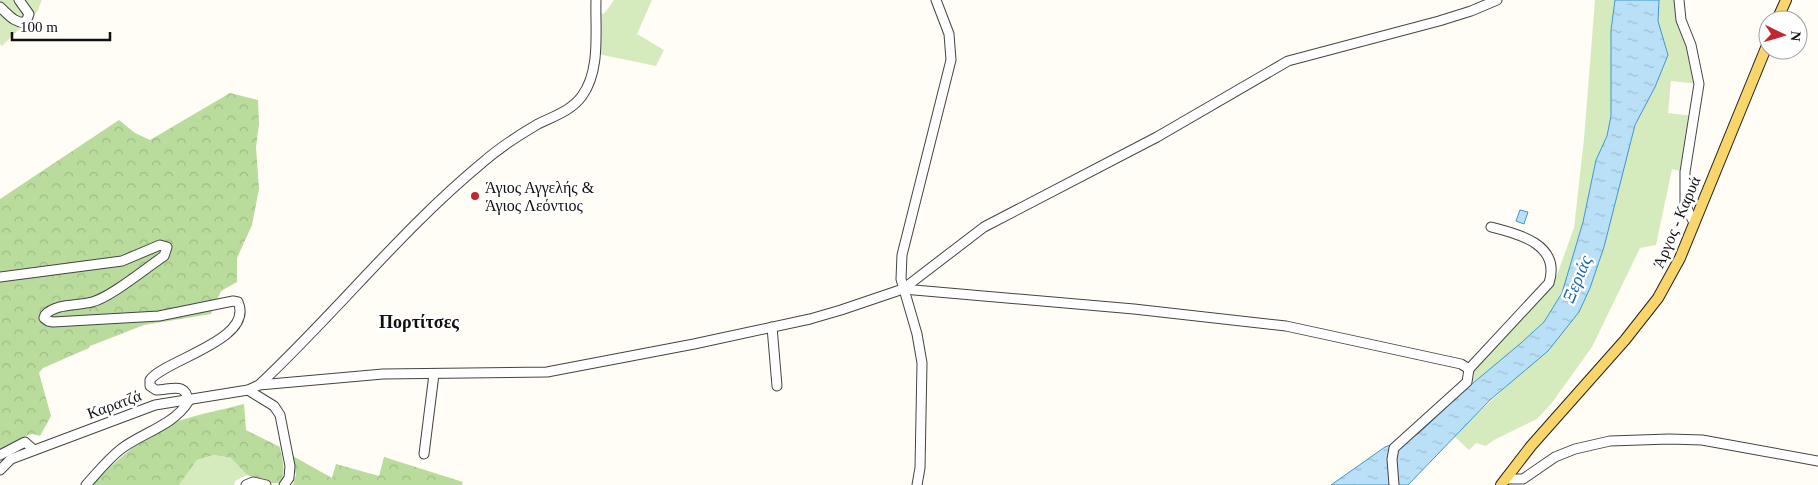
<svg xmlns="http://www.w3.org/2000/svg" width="1818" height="485" font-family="'Times New Roman',serif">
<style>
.grass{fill:#d5ebbd}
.forest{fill:url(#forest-crowns)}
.water{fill:url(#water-ripples);stroke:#3f96cf}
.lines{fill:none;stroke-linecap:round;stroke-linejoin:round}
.minor-casing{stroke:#444;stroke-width:11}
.major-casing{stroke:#222;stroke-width:12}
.minor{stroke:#fff;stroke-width:9}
.major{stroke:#f9d66b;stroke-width:10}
.poi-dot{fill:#c4262e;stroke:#fff;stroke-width:2}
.labels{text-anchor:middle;stroke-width:5;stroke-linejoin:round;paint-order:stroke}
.poi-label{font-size:16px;fill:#111;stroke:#fff;text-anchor:start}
.street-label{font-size:16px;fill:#111;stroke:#fff}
.water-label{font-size:18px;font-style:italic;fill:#1768a6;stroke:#fff}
.neighbourhood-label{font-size:18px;font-weight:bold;fill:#111;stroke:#fff}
</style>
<defs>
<pattern id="forest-crowns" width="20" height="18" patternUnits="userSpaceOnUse" patternTransform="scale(1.25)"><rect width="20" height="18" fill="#b9dc9c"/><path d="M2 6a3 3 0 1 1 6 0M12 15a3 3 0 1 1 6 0" fill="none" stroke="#9ebc85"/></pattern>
<pattern id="water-ripples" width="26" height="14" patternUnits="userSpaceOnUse" patternTransform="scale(1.25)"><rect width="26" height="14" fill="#b9e0f7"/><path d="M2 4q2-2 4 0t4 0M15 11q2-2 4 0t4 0" fill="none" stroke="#9ebfd3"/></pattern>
</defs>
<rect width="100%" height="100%" fill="#fffdf5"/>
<g class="grass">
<polygon points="0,0 42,0 37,12 2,46 0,44"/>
<polygon points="614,0 652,0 637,34 664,50 656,66 598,54 601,13 604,14"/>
<polygon points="1595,0 1615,0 1611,30 1611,116 1607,136 1596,160 1583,222 1562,293 1544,322 1521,343 1466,389 1418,434 1403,440 1469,375 1551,278 1557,275 1574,228 1584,139"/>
<polygon points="1659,0 1679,0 1699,84 1671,81 1668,113 1693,116 1685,172 1672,169 1656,245 1640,248 1592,347 1551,404 1537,419 1494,440 1486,446 1476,443 1469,450 1455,437 1465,425 1506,387 1604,247 1635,125 1655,87 1668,55 1658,21"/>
<polygon points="214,455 231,458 247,475 235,481 234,485 179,485 197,460"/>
</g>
<g class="forest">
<polygon points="230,93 258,100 259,124 256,147 259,189 252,225 237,258 237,282 221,291 211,314 144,325 90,346 89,348 43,368 39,373 51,416 40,436 33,434 28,435 0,451 0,199 119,120 135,133 150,140"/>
<path d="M244 404 246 430 280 447C282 459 288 475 278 483H272L247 475 231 458 214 455 197 460 179 485H92C104 470 141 440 158 430 181 417 218 411 244 404Z"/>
<polygon points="291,455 332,478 336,464 379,476 384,457 463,482 462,485 293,485 296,475"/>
</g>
<g class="water">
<polygon points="1615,0 1659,0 1658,21 1668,55 1655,87 1635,125 1604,247 1590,288 1579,312 1548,351 1490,400 1408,485 1331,485 1385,447 1418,434 1466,389 1521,343 1544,322 1562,293 1583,222 1596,160 1607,136 1611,116 1611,30"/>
<polygon points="1520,210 1528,212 1524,224 1516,221"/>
</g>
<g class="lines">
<defs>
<g id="minor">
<polyline points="1679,0 1681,20 1691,45 1699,84 1685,172 1685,204 1694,223"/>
<path d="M0 7C8 14 15 24 26 22L29 14 19 0"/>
<path d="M0 277 122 261 160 245 167 247 164 256C146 268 111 297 92 302 78 306 56 303 45 315L44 318 48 321 53 322 159 316 233 301 238 302C255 340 164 360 150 380V386L156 390C170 390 187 381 188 402 174 425 142 433 121 449 108 459 97 473 86 485"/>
<polyline points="903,289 1134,309 1286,326 1461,364 1469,369 1467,382 1394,448 1392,459 1394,485"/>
<polyline points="772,327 777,386"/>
<path d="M1469 369 1549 283C1561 245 1520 234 1491 227"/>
<polyline points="259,385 383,374 547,372 694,344 810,319 841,310 903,289 984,227 1157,137 1288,61 1439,21 1471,11 1497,0"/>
<polyline points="248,390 274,406 280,415 290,466 289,478 284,485"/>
<polyline points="424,454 434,374"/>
<polyline points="0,455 25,442 34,450"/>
<path d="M0 470 11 459 155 405 248 390 259 385C336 313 401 230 482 163 499 148 519 135 538 124 554 116 571 111 582 96 601 70 595 30 596 0"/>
<polyline points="1506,479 1523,479 1555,457 1575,449 1610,441 1669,439 1702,440 1818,461"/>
<polyline points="246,485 253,482 266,485"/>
<polyline points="917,485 920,468 922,363 917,334 901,279 902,255 951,60 949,34 936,0"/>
</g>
<g id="major">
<polyline points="1777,20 1786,0"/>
<polyline points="1501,485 1531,446 1625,340 1658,298 1680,258 1768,43"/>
</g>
</defs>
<use href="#minor" class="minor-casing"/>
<use href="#major" class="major-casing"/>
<use href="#minor" class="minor"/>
<use href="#major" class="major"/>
</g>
<circle class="poi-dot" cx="475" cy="196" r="5"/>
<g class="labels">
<g class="poi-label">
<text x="485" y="193">Άγιος Αγγελής &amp;<tspan x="485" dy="18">Άγιος Λεόντιος</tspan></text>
</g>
<g class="street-label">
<text transform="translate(1676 222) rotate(-67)" y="6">Άργος - Καρυά</text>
<text transform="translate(114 404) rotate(-20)" y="6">Καρατζά</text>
</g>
<g class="water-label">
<text transform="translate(1577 279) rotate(-67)" y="6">Ξεριάς</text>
</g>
<g class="neighbourhood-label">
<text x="419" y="328">Πορτίτσες</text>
</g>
</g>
<g transform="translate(1783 35) rotate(95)"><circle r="24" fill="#ffffff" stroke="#a0a0a0"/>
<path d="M0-4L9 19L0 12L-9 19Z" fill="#c4262e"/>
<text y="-8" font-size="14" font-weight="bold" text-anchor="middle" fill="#111111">N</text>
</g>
<path d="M12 32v8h98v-8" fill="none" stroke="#111111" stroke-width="2.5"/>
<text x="20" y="32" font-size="15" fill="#111111" stroke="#ffffff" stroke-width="4" paint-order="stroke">100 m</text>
</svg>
